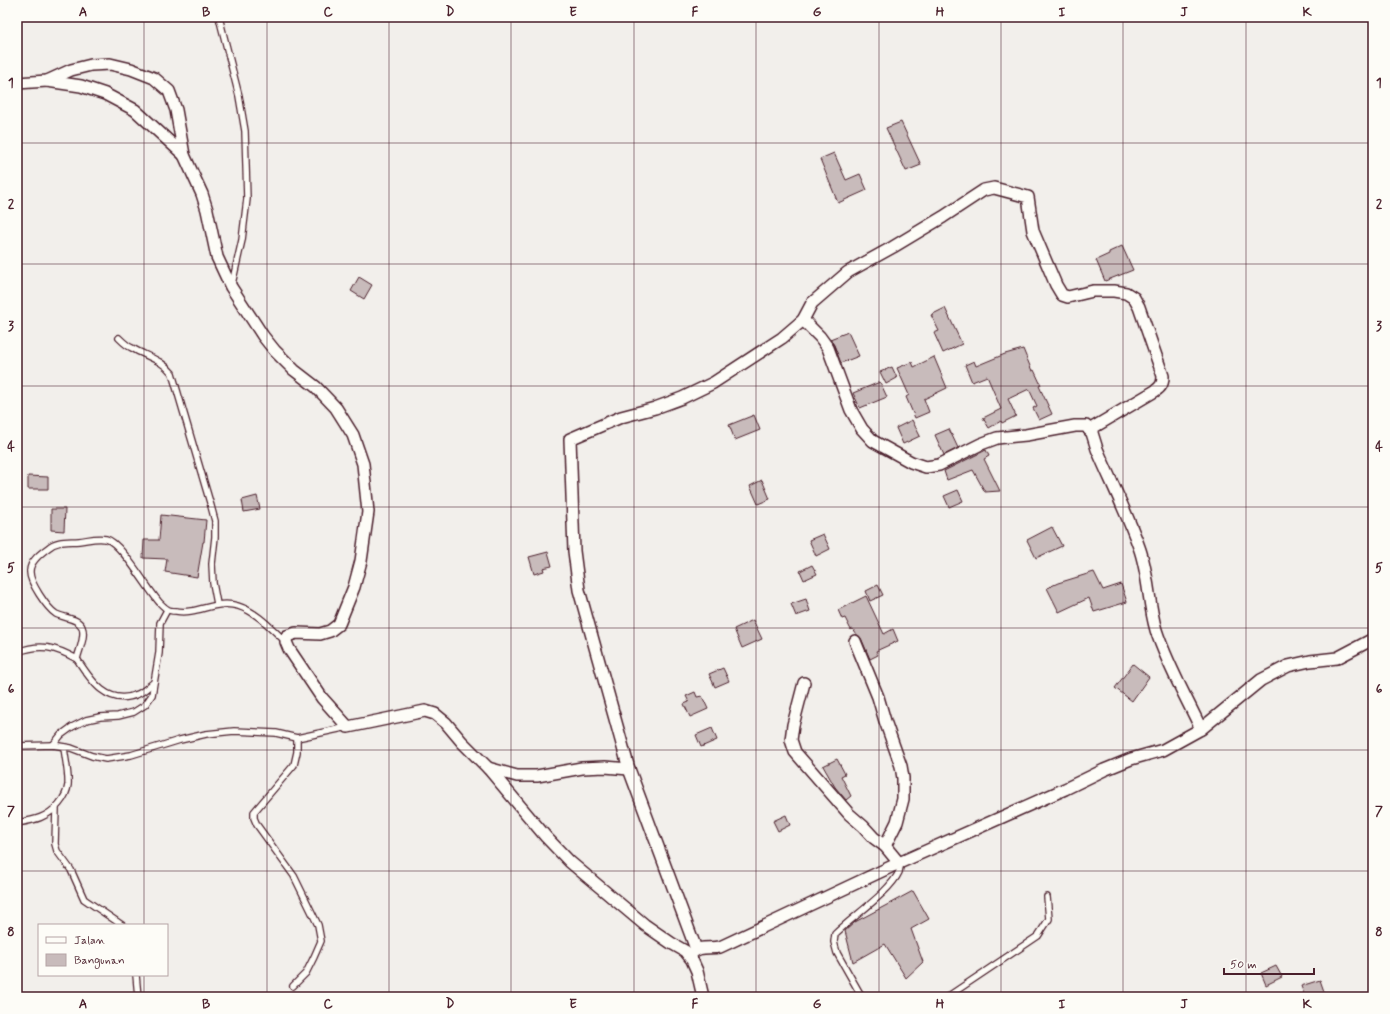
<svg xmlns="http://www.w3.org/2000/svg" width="1390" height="1014" font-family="Mynerve,sans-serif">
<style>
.building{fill:#c8bbbb;stroke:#4a1f2b}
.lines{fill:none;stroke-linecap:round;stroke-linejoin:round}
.lane-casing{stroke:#4a1f2b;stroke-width:8}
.street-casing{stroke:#4a1f2b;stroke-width:14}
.lane{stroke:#fdfcf7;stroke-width:5.5}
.street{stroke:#fdfcf7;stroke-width:11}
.grid{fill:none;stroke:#4a1f2b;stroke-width:1;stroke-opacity:0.55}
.neatline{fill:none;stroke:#4a1f2b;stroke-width:1.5}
.grid-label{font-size:13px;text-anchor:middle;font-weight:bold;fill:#4a1f2b}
</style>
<rect width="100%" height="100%" fill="#f2efeb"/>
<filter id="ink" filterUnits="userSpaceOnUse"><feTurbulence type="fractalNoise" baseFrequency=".025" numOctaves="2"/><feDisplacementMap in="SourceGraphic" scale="8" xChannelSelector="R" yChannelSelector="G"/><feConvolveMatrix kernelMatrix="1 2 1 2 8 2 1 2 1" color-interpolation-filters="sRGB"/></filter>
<g filter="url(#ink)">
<g class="building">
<polygon points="901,122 921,165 906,171 886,128"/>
<polygon points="834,153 846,180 860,174 867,190 838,203 820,159"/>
<polygon points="1122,246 1133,270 1105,281 1096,260 1109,254 1109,252"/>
<polygon points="359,277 372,285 364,299 351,291"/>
<polygon points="945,308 962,344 943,353 934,333 939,331 931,315"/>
<polygon points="848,332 859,356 841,363 834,345 830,339"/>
<polygon points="1023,349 1032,371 1034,370 1041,385 1039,386 1052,414 1039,420 1033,408 1037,406 1029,389 1008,399 1016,416 1002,423 1001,421 989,428 983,418 1001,409 987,376 972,382 965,365 974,361 976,366 1005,354"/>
<polygon points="934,357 947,388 924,399 929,412 915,418 906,397 909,395 897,368 912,362 914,367"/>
<polygon points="892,367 897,378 886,384 880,372"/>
<polygon points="880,382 887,397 860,408 853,393"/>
<polygon points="754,415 760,430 735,440 729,425"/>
<polygon points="912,420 920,436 903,444 896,428"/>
<polygon points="949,429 958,448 944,455 935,435"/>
<polygon points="986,450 989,456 984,459 1000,491 985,492 973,470 947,480 944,471"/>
<polygon points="28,476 48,477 48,489 28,489"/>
<polygon points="762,480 770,499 758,504 750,486"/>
<polygon points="958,490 963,501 949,507 944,496"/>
<polygon points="257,496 260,509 244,512 242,500"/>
<polygon points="51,509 65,509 64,531 51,530"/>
<polygon points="161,515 206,520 204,542 203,542 197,577 165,572 167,559 143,558 144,540 159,540"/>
<polygon points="1052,527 1062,546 1036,558 1027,540"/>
<polygon points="823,534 830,549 816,556 809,540"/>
<polygon points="548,552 552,566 543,568 544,571 534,574 529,557"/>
<polygon points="812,565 817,574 804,580 800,571"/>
<polygon points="1094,572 1103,590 1121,584 1127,602 1094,612 1089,598 1059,612 1047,588 1058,583"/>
<polygon points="878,585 883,595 870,601 866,591"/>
<polygon points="866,596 884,634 893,629 898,641 876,651 878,655 870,659 861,638 856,634 853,629 851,630 845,618 842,619 838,610"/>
<polygon points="806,599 810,611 796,616 791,604"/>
<polygon points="753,620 762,639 742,648 734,629"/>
<polygon points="1133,664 1149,677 1132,701 1115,688"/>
<polygon points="723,668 729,681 715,687 709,674"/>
<polygon points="695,692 697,697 702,696 708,709 690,717 684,704 689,702 686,696"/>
<polygon points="712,728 717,740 701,747 696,735"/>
<polygon points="837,759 845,774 841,776 851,796 846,800 835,787 823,766"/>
<polygon points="786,815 790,825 778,831 773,821"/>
<polygon points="913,891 929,919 911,929 923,962 906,978 885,944 853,962 845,931 855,922"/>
<polygon points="1276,966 1282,977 1266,985 1261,973"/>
<polygon points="1320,980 1326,997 1305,997 1301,986"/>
</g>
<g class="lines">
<defs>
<g id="lane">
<polyline points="219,17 239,96 245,131 247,199 242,240 232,284"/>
<path d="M119 338C123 342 127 346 132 348 147 357 161 359 172 373L211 506 215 521V537L212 564 213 583 217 604"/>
<path d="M17 652C41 643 55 647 77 659 79 650 86 636 82 627 78 618 64 618 56 614 47 608 29 582 30 571 30 561 41 553 48 548 57 540 68 542 79 541 88 540 97 537 106 539 121 542 148 590 160 603 162 605 165 608 167 609 169 611 173 611 176 611 198 615 216 599 238 606 257 612 271 628 286 642"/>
<path d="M77 659C91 681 108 707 138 694 143 692 148 687 153 683"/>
<polyline points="53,745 61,735 72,727 86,720 100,717 118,716 134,712 145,705 152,695 159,653 160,623 167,610"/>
<polyline points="17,746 53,745 71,748 92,756 106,759 131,755 180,740 206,734 234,731 276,733 297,738 348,727"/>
<polyline points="56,808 55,844 57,851 71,870 84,899 122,925"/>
<path d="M17 823C34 820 47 818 59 804 64 798 67 793 68 785 69 774 65 758 64 747"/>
<polyline points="136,975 138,997"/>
<polyline points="293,986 306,973 314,957 321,941 318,925 294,876 257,825 254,818 254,812 294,765 297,752 297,738"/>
<path d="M862 997 837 953 834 942 835 934C852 917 890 892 899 872 900 869 900 866 899 863"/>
<polyline points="947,997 1038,936 1049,919 1047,897"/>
</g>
<g id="street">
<polyline points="47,81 81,86 105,94 135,110 184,155"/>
<polyline points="17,83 47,81 71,70 91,65 110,64 131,69 154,78 169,91 176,110 184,155 202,194 207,210 217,257 231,287 263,336 275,351 294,370 316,387 336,408 353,435 363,464 368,512 361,561 354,587 339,624 330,631 320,634 296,633 287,636 286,642 289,649 322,698 348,727 425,711 435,714 446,723 462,742 488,768 546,837 570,862 645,925 671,943 685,951 692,960 697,971 703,997"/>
<path d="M803 320 820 337 828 348 851 410 862 429 873 441 911 462 926 467 939 465 981 444 997 438 1026 435 1075 426H1086L1092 433 1097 449C1111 482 1127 513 1139 547 1149 574 1148 603 1156 630 1167 664 1186 697 1201 729"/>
<polyline points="855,641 878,697 885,721 901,766 903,778 903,799 897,822 885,846"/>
<polyline points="804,683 793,725 791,740 795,752 849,814 863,826 874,838 885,846 899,863"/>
<polyline points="488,768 517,776 537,776 582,768 605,767 629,769"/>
<path d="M696 949 629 769 579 590 574 551 570 439 621 417 655 408 682 398 713 383 782 338 803 320 812 303 848 272 893 247 943 217 984 190 994 188 1028 197 1033 231 1056 285 1062 295 1068 297 1093 291H1114L1126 293 1134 298 1139 307 1163 376C1163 384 1161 387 1155 391L1089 430"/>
<path d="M691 954C699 945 709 949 720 947L899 863 1065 789 1104 770 1131 759 1163 750 1201 729 1261 680 1288 666 1310 661 1337 658 1373 639"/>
</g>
</defs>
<use href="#lane" class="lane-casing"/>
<use href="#street" class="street-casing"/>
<use href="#lane" class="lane"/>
<use href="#street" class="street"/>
</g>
</g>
<path class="grid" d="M144 17V925M267 17V997M389 17V997M511 17V997M634 17V997M756 17V997M879 17V997M1001 17V997M1123 17V997M1246 17V997M17 143H1373M17 264H1373M17 386H1373M17 507H1373M17 628H1373M17 750H1373M17 871H1373M144 975V997"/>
<rect width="1390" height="1014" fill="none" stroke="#fdfcf7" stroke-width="44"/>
<rect x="38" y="924" width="130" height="52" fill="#fdfcf7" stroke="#b5a4a5"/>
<rect x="46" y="937" width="20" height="6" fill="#fdfcf7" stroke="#b5a4a5"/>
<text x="74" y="944" font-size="12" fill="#4a1f2b">Jalan</text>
<rect x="46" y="954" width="20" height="12" fill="#c8bbbb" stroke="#b5a4a5"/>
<text x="74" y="964" font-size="12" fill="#4a1f2b">Bangunan</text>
<path d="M1224 968v6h90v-6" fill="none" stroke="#4a1f2b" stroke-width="2"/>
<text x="1230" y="968" font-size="12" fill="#4a1f2b" stroke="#fdfcf7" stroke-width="3" paint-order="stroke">50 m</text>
<rect x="22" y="22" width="1346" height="970" class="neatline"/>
<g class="grid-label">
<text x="83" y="16">A</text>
<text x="206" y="16">B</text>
<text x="328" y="16">C</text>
<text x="450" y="16">D</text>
<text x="573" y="16">E</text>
<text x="695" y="16">F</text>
<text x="817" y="16">G</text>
<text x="940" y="16">H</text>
<text x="1062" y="16">I</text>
<text x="1184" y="16">J</text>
<text x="1307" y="16">K</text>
<text x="11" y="87">1</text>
<text x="1379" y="87">1</text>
<text x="11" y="208">2</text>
<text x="1379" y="208">2</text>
<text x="11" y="330">3</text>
<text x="1379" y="330">3</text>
<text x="11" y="451">4</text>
<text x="1379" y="451">4</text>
<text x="11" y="572">5</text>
<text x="1379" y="572">5</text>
<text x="11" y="693">6</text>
<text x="1379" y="693">6</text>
<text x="11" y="815">7</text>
<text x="1379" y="815">7</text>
<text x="11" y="936">8</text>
<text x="1379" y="936">8</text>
<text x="83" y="1008">A</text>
<text x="206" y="1008">B</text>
<text x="328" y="1008">C</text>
<text x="450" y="1008">D</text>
<text x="573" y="1008">E</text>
<text x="695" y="1008">F</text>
<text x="817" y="1008">G</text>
<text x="940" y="1008">H</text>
<text x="1062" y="1008">I</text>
<text x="1184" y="1008">J</text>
<text x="1307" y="1008">K</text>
</g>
</svg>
